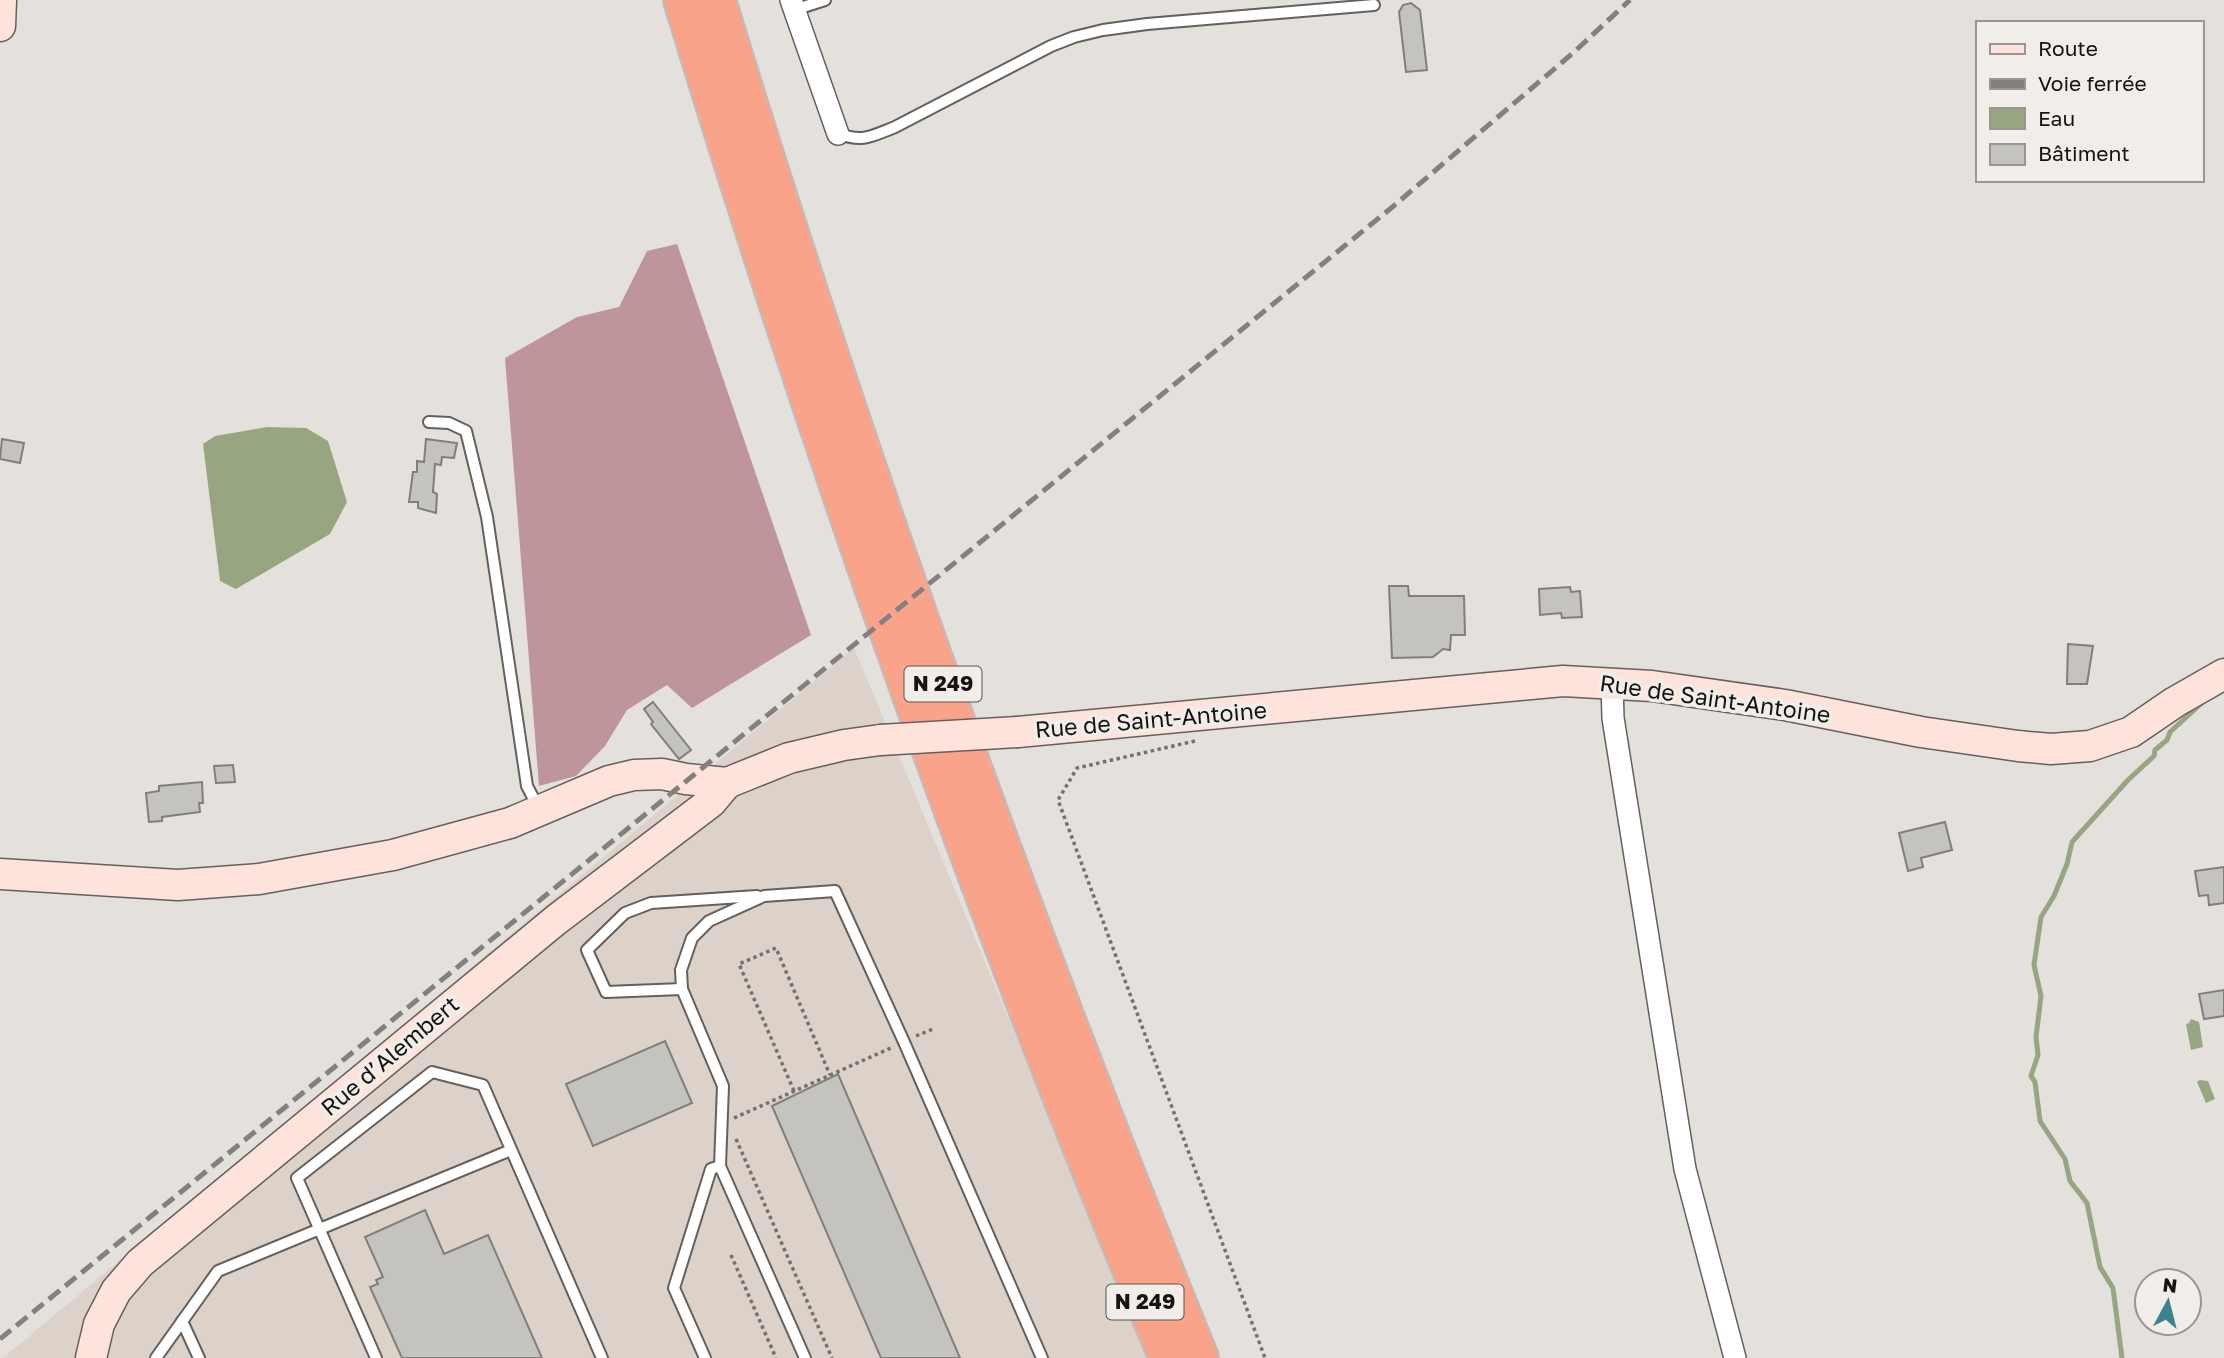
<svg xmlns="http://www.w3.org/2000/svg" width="2224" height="1358" font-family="'Golos Text',sans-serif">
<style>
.built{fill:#dcd2c9}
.forest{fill:#bf959c}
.water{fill:#98a581}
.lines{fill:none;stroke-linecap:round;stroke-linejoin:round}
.stream{stroke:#98a581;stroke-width:5}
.building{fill:#c4c3be;stroke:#807f7a;stroke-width:2}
.lane-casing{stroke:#64605d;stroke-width:14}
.street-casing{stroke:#64605d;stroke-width:24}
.secondary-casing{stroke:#64605d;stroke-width:33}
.highway-casing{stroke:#bebdbd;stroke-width:42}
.path{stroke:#74716e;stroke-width:3.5;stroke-dasharray:3.5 3.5;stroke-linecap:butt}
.lane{stroke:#fff;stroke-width:10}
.street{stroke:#fff;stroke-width:21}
.secondary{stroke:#fee3dc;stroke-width:30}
.highway{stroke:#faa38b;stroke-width:38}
.rail{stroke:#83807d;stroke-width:5;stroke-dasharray:14 7;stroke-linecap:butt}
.secondary-bridge-casing{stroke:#64605d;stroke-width:33;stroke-linecap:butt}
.secondary-bridge{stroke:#fee3dc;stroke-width:30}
.labels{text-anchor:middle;stroke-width:7;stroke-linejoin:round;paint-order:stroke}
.shield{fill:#f1ede9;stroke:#585553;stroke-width:2}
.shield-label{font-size:21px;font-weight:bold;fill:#161413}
.street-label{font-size:23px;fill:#161413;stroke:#f1ede9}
</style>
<rect width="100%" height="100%" fill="#e4e0dc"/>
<polygon class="built" points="854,648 1150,1358 3,1358"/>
<polygon class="forest" points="677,244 811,635 692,708 667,685 627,710 605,746 576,776 539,786 505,358 577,317 619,307 647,251"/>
<g class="water">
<polygon points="267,427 306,428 328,441 347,502 330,534 236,589 220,581 203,444 215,436"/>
<polygon points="2191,1019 2199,1022 2203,1047 2191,1050 2186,1024 2189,1023"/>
<polygon points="2200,1080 2208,1081 2215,1099 2206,1103 2197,1082"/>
</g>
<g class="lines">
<polyline class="stream" points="2122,1358 2113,1288 2100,1267 2087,1203 2070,1181 2065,1159 2040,1121 2035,1082 2031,1076 2038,1055 2036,1037 2041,996 2034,965 2041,917 2054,896 2067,864 2072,842 2128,780 2154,756 2155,750 2167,740 2170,732 2204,701"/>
</g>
<g class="building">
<polygon points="1411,3 1420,10 1427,70 1406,72 1399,12 1403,5"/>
<polygon points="2,439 24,443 20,463 0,459"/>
<polygon points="426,439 457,443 454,458 442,457 441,465 435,464 433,492 437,494 436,513 418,508 418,502 409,502 413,472 417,472 417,461 424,462"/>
<polygon points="1389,586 1408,586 1409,596 1464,596 1465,635 1451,635 1450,650 1443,649 1433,657 1392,658"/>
<polygon points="1570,587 1571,592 1580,591 1582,617 1562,618 1561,613 1540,615 1539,589"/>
<polygon points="2068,644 2093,646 2087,684 2067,684"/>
<polygon points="653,702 691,750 679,759 651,724 653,722 644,709"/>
<polygon points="233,765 235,782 216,783 214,766"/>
<polygon points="202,782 203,803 199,803 200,812 162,817 162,821 149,822 146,793 159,791 159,786"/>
<polygon points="1945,822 1952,850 1921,858 1923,867 1908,871 1899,833"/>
<polygon points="2224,867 2224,903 2209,905 2208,895 2199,896 2195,871"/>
<polygon points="2224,990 2224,1016 2204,1019 2199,994"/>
<polygon points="665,1041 692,1103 593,1146 566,1084"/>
<polygon points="838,1074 960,1358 881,1358 772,1106"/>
<polygon points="425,1210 444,1254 488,1235 542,1358 402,1358 370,1287 378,1284 376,1280 383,1277 365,1237"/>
</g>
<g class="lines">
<defs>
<g id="lane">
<polyline points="794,10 825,0"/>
<path d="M838 134C864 142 870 137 895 127L1051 46 1074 37 1103 30 1147 24 1374 5"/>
<polyline points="429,422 449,423 466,431 487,517 527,786 539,809"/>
<polyline points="682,989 606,992 587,950 625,913 651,903 757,896"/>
<polyline points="182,1321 199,1358"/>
<polyline points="156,1358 218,1271 511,1150"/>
<polyline points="376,1358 297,1178 432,1072 483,1085 602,1358"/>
<polyline points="705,1358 674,1288 711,1169 720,1166"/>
<polyline points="805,1358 720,1166 723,1086 682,989 681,970 692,938 709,921 764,896 835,891 904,1042 1042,1358"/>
</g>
<g id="street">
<polyline points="791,0 838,134"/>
<polyline points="1612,683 1613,718 1685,1169 1735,1358"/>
</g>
<g id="secondary">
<polyline points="0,26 1,0"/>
<polyline points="1018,732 1563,681 1652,686 1785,705 1921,732 2018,746 2051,749 2090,746 2131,732 2175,702 2224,674"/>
<polyline points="0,874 178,885 259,879 393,855 510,823 609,781 634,775 662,774 686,779 727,783 789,758 844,745 880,740"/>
<polyline points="91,1358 99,1324 116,1291 140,1263 556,920 711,802 727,783"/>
</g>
<g id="highway">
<path d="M683 0C823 460 982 915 1169 1358"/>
<path d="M716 0C856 460 1018 913 1199 1358"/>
</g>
</defs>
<use href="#lane" class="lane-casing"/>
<use href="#street" class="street-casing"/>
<use href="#secondary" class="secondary-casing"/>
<use href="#highway" class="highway-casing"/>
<g class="path">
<polyline points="1195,741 1077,768 1058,800 1265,1358"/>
<polyline points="916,1036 933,1029"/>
<polyline points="794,1091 739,964 776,948 830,1075"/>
<polyline points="734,1118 893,1047"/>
<polyline points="736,1139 832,1358"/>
<polyline points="731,1255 776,1358"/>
</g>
<use href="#lane" class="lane"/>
<use href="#street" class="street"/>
<use href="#secondary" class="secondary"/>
<use href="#highway" class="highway"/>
<polyline class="rail" points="0,1339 1390,209 1573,53 1630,0"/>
<defs>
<polyline id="secondary-bridge" points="880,740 1018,732"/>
</defs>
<use href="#secondary-bridge" class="secondary-bridge-casing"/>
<use href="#secondary-bridge" class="secondary-bridge"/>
</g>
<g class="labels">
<g class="shield">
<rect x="904.5" y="666.5" width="77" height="35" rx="5"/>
<rect x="1106.5" y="1284.5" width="77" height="35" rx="5"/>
</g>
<g class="shield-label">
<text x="943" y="691">N 249</text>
<text x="1145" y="1309">N 249</text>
</g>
<g class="street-label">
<text transform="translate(1715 699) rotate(8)" y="8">Rue de Saint-Antoine</text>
<text transform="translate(1151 720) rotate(-5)" y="8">Rue de Saint-Antoine</text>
<text transform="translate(390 1056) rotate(-40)" y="8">Rue d’Alembert</text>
</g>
</g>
<rect x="1976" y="21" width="228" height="161" fill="#f1ede9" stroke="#999693" stroke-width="2"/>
<rect x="1990" y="44" width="35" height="10" fill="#fee3dc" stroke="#999693" stroke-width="2"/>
<text x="2038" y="56" font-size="21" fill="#161413">Route</text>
<rect x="1990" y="79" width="35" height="10" fill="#83807d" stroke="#999693" stroke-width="2"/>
<text x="2038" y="91" font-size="21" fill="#161413">Voie ferrée</text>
<rect x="1990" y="108" width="35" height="21" fill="#98a581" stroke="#999693" stroke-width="2"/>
<text x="2038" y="126" font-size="21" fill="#161413">Eau</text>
<rect x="1990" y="144" width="35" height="21" fill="#c4c3be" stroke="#999693" stroke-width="2"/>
<text x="2038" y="161" font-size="21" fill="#161413">Bâtiment</text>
<g transform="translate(2168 1302) rotate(7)"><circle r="33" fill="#f1ede9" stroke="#999693" stroke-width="2"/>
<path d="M0-5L12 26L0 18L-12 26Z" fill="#3d828f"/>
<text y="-10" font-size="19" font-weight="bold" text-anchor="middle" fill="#161413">N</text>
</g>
</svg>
